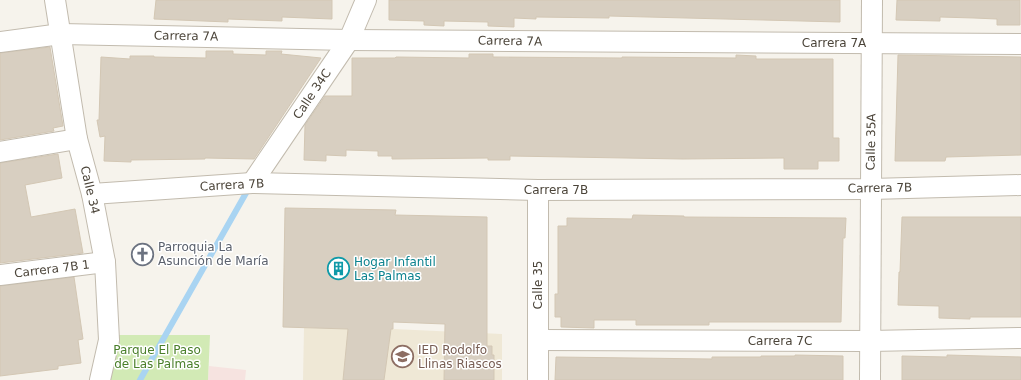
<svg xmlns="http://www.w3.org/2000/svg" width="1021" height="380" font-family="'DejaVu Sans',sans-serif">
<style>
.education{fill:#efe8d6}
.medical{fill:#f6e3e0}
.green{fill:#d2eab5}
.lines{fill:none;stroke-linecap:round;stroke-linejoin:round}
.stream{stroke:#a9d4f2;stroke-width:6}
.building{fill:#d8cfc1;stroke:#d3c7b4}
.minor-casing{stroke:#c2bbae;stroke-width:22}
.minor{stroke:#fff;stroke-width:20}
.labels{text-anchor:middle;stroke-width:3;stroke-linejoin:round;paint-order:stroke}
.street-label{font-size:12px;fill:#4b4439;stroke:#fff}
.worship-label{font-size:12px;fill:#5b616d;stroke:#fff;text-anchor:start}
.culture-label{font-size:12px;fill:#0d838f;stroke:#fff;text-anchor:start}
.park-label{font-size:12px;fill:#4a7f2a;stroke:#fff}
.education-label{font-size:12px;fill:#785e54;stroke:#fff;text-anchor:start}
</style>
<rect width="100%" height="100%" fill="#f6f3ec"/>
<polygon class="education" points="304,328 393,329 502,334 502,380 303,380"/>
<polygon class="medical" points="209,366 246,370 245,380 208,380"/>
<polygon class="green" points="116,335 210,335 208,380 104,380"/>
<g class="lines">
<polyline class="stream" points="140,380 250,186"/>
</g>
<g class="building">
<polygon points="156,0 332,0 332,19 282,17 282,21 228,19 228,22 154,19"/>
<polygon points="389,0 840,0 840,22 609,16 609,18 536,17 536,19 514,18 514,27 488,26 488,22 444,21 444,26 424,25 424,21 389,20"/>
<polygon points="897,0 1020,0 1020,25 997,25 997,19 974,18 940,17 940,21 896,20"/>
<polygon points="50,47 63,126 53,128 54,131 0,140 0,53"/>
<polygon points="206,51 233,51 233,54 266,55 266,51 282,51 281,54 321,58 254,159 205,158 205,159 131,160 131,162 104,161 105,136 100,137 97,120 99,120 101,57 130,59 130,56 154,56 154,57 206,58"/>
<polygon points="469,54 493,54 493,57 622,58 622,57 736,58 736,55 756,56 756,59 833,59 833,138 839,138 839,161 818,161 818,169 784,169 784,158 683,159 510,156 510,160 488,160 488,158 392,159 392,156 378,156 378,151 346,150 346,156 326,155 326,161 304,160 305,125 325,96 352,96 352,58 395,58 396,57 469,58"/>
<polygon points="898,55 1021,57 1021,155 946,157 945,161 895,161"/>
<polygon points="58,154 62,178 25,185 31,217 75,209 83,253 0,263 0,163"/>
<polygon points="285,208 396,210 395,215 487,217 487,346 492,346 492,355 494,355 494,380 444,380 445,324 393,322 393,329 391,329 384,380 343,380 348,329 283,327"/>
<polygon points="633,215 684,216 684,217 846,218 845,238 843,238 841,322 709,322 709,325 636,325 636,320 594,320 594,328 561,327 561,317 555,317 555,294 558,294 558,226 567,226 567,218 632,219"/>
<polygon points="902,217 1021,217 1021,317 970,317 970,319 939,318 939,306 898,305 899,272 900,272"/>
<polygon points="74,277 83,339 78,340 81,363 58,366 58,369 0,376 0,286"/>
<polygon points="795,355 843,356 843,380 555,380 556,357 712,359 712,357 761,357 761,356 795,356"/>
<polygon points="947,355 1021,357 1021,380 902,380 902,356 947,357"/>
</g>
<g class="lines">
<defs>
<g id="minor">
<polyline points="55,0 77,139 92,194 105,262 109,340 100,380"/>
<polyline points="0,42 61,34 349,40 1021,44"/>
<polyline points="0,152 77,139"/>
<polyline points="252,183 349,40 366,0"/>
<polyline points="92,194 252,183 538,190 871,189 1021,185"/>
<polyline points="0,275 105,262"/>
<polyline points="538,340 870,341 1021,338"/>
<polyline points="538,380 538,190"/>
<polyline points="870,380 872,0"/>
</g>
</defs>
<use href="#minor" class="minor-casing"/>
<use href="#minor" class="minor"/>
</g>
<defs>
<symbol id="church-ring" viewBox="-11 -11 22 22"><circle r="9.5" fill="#fff" stroke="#6b7280" stroke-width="1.5"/><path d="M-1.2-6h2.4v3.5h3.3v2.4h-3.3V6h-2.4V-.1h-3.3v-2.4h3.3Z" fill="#6b7280"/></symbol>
<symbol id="building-ring" viewBox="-11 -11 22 22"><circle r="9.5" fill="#fff" stroke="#0f9aa8" stroke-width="1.5"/><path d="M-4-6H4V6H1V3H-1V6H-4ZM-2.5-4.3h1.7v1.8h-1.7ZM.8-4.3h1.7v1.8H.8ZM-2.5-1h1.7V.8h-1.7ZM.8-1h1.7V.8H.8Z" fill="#0f9aa8"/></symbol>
<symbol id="school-ring" viewBox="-11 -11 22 22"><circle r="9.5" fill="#fff" stroke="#8d6e63" stroke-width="1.5"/><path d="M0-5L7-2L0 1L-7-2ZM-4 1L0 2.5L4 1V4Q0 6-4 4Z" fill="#8d6e63"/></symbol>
</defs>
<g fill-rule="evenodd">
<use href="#church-ring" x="130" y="242" width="25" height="25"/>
<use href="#building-ring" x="326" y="256" width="25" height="25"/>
<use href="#school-ring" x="390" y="344" width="25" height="25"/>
</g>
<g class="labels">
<g class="street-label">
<text transform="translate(186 36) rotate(1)" y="4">Carrera 7A</text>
<text transform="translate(510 41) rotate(1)" y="4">Carrera 7A</text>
<text x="834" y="47">Carrera 7A</text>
<text transform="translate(312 94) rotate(-56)" y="4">Calle 34C</text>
<text transform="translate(871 142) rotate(-89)" y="4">Calle 35A</text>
<text transform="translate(232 185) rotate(-3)" y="4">Carrera 7B</text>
<text transform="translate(880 188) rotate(-1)" y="4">Carrera 7B</text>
<text transform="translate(90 190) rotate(77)" y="4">Calle 34</text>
<text x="556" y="194">Carrera 7B</text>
<text transform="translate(52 269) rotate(-7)" y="4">Carrera 7B 1</text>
<text transform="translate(538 285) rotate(-90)" y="4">Calle 35</text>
<text x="780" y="345">Carrera 7C</text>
</g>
<g class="worship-label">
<text x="158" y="251">Parroquia La<tspan x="158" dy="14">Asunción de María</tspan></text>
</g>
<g class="culture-label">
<text x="354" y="266">Hogar Infantil<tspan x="354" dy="14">Las Palmas</tspan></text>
</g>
<g class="park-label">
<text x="157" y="354">Parque El Paso<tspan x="157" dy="14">de Las Palmas</tspan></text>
</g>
<g class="education-label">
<text x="418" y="354">IED Rodolfo<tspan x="418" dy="14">Llinas Riascos</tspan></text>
</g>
</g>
</svg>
